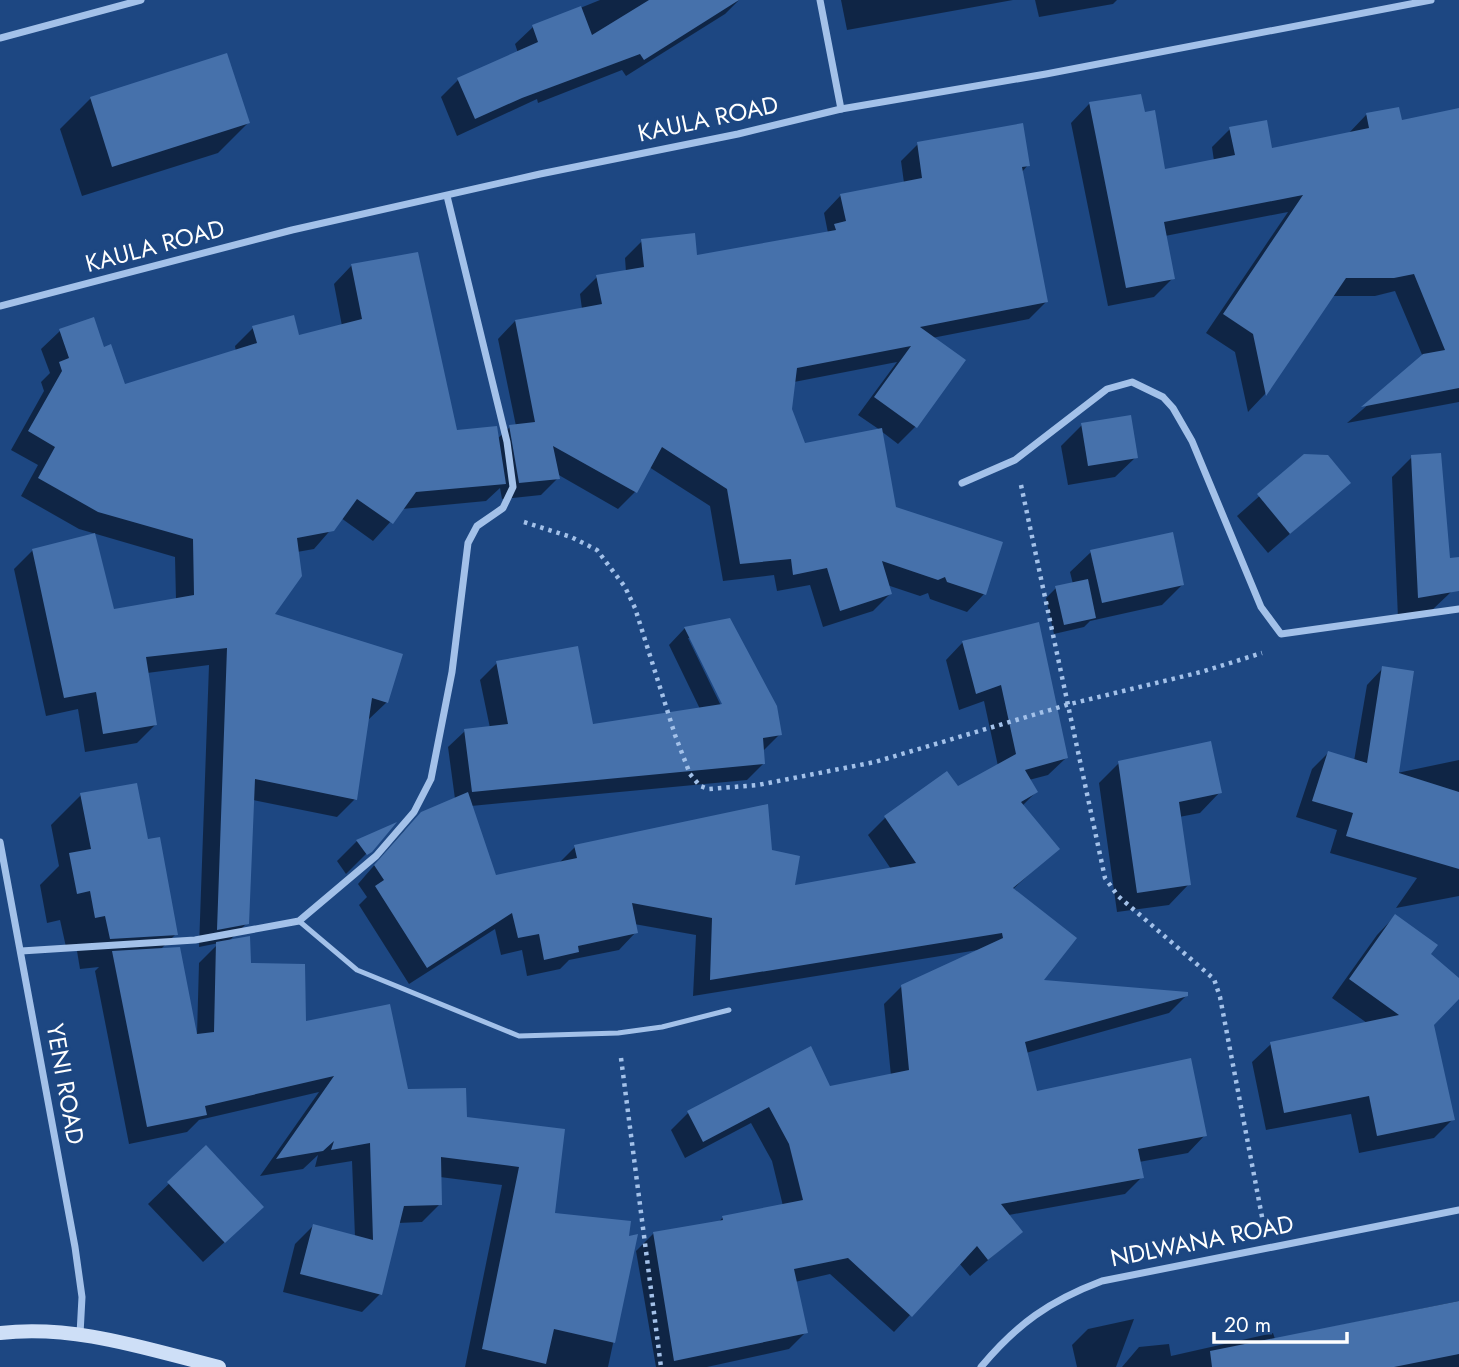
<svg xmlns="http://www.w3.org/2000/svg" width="1459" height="1367" font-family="Jost,sans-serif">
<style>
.shadow{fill:#0007;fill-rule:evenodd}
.building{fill:#4671ab}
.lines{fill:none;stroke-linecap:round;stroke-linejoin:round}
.path{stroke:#a3c1e9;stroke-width:4.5;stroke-dasharray:3.5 5;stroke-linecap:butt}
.lane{stroke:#a3c1e9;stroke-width:5}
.street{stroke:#a3c1e9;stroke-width:7}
.secondary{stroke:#cedff7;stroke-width:14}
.labels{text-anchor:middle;stroke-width:6;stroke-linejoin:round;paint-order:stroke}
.street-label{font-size:24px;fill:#fff;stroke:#1d4782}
</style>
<rect width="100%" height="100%" fill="#1d4782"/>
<g class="shadow">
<polygon points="600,0 739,0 725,14 626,76 622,70 538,103 537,99 457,136 441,97 458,80 518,53 515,44 533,27"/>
<polygon points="841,0 1013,0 847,30"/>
<polygon points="1035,0 1117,0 1113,4 1039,17"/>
<polygon points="226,55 248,123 218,153 82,196 60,129 90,99"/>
<polygon points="1089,104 1143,114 1163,171 1214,161 1212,147 1230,129 1270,150 1347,135 1366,115 1398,109 1401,122 1459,110 1459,402 1347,423 1423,357 1395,291 1375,296 1332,296 1265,394 1248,412 1235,352 1206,333 1288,212 1165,236 1173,278 1154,297 1108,306 1071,123"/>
<path d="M918 144 1028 165 1022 172 1046 302 1029 319 932 338 915 427 898 444 881 431 895 508 984 594 967 612 930 599 928 593 920 596 887 585 890 594 873 611 823 627 810 585 777 591 774 575 723 581 710 506 649 467 635 492 618 509 557 474 558 478 541 495 502 499 500 488 486 501 402 509 373 541 341 518 314 549 297 552 272 615 387 702 368 720 355 799 337 817 253 800 247 923 227 943 304 1024 407 1091 465 1119 563 1131 553 1214 627 1238 636 1236 608 1367H465L502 1185 440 1177V1204L422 1222 398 1223 380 1294 362 1312 283 1292 295 1244 313 1226 355 1237 352 1161 315 1167 318 1155 303 1169 260 1176 319 1092 199 1120 187 1132 129 1144 95 971 99 967 80 969 76 945 66 947 60 920 47 923 40 885 59 866 51 825 81 795 146 841 176 934 160 950 197 1035 199 963 219 943 199 947 209 665 147 673 155 725 137 743 85 752 78 709 46 716 14 569 33 550 113 611 176 600 175 557 79 529 21 496 38 465 11 450 44 391 41 382 50 373 41 349 60 331 103 349 124 386 236 352 235 346 253 328 298 337 342 326 334 284 352 265 456 432 497 439 510 427 516 426 498 339 515 321 582 309 580 294 597 277 626 272 625 258 642 241 696 257 828 233 824 213 841 195 904 183 901 161ZM897 362 858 415 880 430 804 445 790 410 794 382Z"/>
<polygon points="1082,425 1136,457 1115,477 1068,485 1061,446"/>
<polygon points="1305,456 1348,483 1268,553 1237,516"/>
<polygon points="1412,457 1451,592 1430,612 1398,618 1392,477"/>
<polygon points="1091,552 1182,585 1162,605 1090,621 1084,627 1054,634 1046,598 1056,588 1073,584 1070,572"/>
<path d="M1037 624 1066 758 1048 775 1029 780 1036 792 1022 806 1057 849 1012 890 1041 982 1187 995 1169 1013 1026 1053 1036 1093 1205 1135 1188 1153 1139 1162 1142 1177 1125 1194 1009 1215 1021 1231 970 1276 959 1263 894 1332 830 1274 795 1282 806 1332 789 1349 707 1367H656L636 1251 654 1233 718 1223 723 1217 783 1206 772 1161 751 1123 685 1158 671 1130 688 1113 891 1076 884 1004 902 986 978 950 693 996 696 935 634 924 636 932 619 950 569 960 560 969 527 976 522 950 501 955 495 929 409 984 359 905 367 897 358 884 404 831 455 799 448 747 465 731 490 728 480 680 497 663 592 726 700 709 669 645 685 628 780 734 763 751V764L747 780 471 806 495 877 558 864 575 847 770 852 793 887 891 869 868 835 885 818 947 774 958 789 998 766 984 701 959 710 946 660 963 642ZM688 638H692L727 711 724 712Z"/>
<polygon points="1383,668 1397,773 1459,760 1459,896 1396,908 1417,878 1330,853 1337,830 1296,817 1312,769 1328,753 1354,761 1367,685"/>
<polygon points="1119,763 1220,792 1200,813 1179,817 1189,884 1169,905 1117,912 1099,783"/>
<polygon points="391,827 366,854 346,874 337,861 357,841"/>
<polygon points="1395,916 1429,954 1459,981 1459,996 1432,1024 1453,1119 1434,1138 1359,1153 1351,1114 1266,1130 1252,1062 1271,1044 1367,1023 1332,998 1377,935"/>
<polygon points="206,1148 241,1227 203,1262 148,1204"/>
<polygon points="1459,1301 1459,1367 1122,1367 1139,1347 1169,1344 1171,1356 1273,1333 1275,1339"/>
<polygon points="1134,1319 1116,1367 1077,1367 1072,1345 1088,1329"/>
</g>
<g class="building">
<polygon points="649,0 739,0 644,60 640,54 522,98 475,119 457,78 538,42 532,25 581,6 592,35"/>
<polygon points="227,53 250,123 112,167 90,97"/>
<polygon points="1141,94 1145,112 1155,110 1165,169 1235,155 1229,127 1267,120 1272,148 1369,128 1366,113 1399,107 1402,120 1459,108 1459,388 1361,407 1423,354 1445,350 1414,274 1394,278 1346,278 1266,396 1253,334 1223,314 1303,195 1164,222 1175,279 1126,288 1089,102"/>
<polygon points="1023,123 1030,166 1022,167 1048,302 920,327 966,360 917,428 874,397 911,346 797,368 792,409 805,443 882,428 896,507 1003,542 986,595 947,582 945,577 938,580 882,561 892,594 840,611 827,568 793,575 791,559 740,564 727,489 662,447 637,493 553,446 560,479 519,483 509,425 535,422 515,320 602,304 596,275 644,267 641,239 695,233 697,255 836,230 834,224 846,221 840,194 922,178 917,142"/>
<polygon points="418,252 457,430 497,426 506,484 416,492 393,524 357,499 334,531 297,538 302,576 275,614 403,654 388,703 372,698 357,800 255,779 249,924 217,930 227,648 146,657 157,725 103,734 96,692 64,698 32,549 95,533 114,609 194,595 193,539 98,512 38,478 55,447 28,431 62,371 59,362 69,358 59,329 94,317 104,347 111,344 125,384 257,343 252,326 294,315 299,335 362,319 351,264"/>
<polygon points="1131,415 1138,458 1088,466 1081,423"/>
<polygon points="1441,453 1450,558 1459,557 1459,591 1418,598 1411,455"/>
<polygon points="1304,454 1328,455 1351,483 1290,534 1257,494"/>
<polygon points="1173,532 1184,585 1102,603 1090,550"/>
<polygon points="1088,579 1096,618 1064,625 1055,586"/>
<polygon points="730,618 777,706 782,735 763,738 765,764 472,792 464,729 508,724 496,661 578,646 593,724 722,704 684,627"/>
<polygon points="1039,622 1068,758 1025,770 1038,792 1021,802 1060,849 1013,888 1077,938 1044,980 1188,992 1188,996 1025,1042 1037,1091 1191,1058 1207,1136 1138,1149 1144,1178 1001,1204 1023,1232 988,1260 977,1246 912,1317 848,1258 794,1269 808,1333 674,1361 653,1232 723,1220 722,1216 803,1200 789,1144 769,1107 703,1142 687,1111 811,1046 830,1086 909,1070 901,985 1003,938 1002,933 710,980 712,918 632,903 638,933 578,946 579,952 544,960 539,934 518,938 512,913 427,968 375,886 384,880 374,865 421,812 468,792 496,875 577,858 574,845 768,804 772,850 800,856 795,885 916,863 884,816 947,771 958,786 1016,754 1001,685 976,694 962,641"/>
<polygon points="1382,666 1414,671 1399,773 1459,792 1459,869 1346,836 1353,813 1312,801 1328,751 1367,763"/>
<polygon points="1211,741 1222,793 1179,802 1191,885 1137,893 1118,761"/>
<polygon points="137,783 148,839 160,837 178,935 110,939 105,916 95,918 90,891 77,894 69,853 91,849 80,793"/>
<polygon points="397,822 372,852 367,855 356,840"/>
<polygon points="1395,914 1438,945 1431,954 1459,978 1459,999 1434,1025 1455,1120 1377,1136 1369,1096 1284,1113 1270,1042 1399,1015 1349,979"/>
<polygon points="250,936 251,963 305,964 306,1021 390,1004 408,1089 466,1088 467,1117 565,1129 555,1213 631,1221 629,1236 638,1234 615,1343 554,1329 546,1364 482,1349 519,1167 441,1157 442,1205 404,1206 382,1295 300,1274 313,1224 373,1240 370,1143 331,1150 334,1141 323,1151 276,1159 334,1076 205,1106 207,1115 147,1127 112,951 180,947 197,1034 214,1032 216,942"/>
<polygon points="206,1145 264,1207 225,1243 167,1182"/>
<polygon points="1459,1301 1459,1354 1394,1367 1212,1367 1210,1351"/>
</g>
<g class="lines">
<g class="path">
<polyline points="1021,485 1105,878 1118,896 1214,979 1220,997 1263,1222"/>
<polyline points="524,522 571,537 597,550 625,587 635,608 675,735 690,774 700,786 709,789 758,785 875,762 1070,704 1201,672 1262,653"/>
<polyline points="621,1058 661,1367"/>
</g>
<polyline class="lane" points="299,921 357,970 519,1036 618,1033 662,1027 729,1010"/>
<g class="street">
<polyline points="820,0 841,109"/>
<polyline points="0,38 141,0"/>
<polyline points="0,306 292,230 540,174 738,134 841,109 1046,74 1431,0"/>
<polyline points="962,483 1015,460 1107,389 1132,382 1163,397 1173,408 1192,441 1261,607 1281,634 1459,609"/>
<polyline points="0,842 75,1247 82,1297 80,1334"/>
<polyline points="21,951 195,940 299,921 376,856 414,812 431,779 452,672 468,543 477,526 503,508 513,487 507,442 447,196"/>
<path d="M981 1367C1017 1324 1049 1301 1102 1281L1459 1210"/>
</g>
<path class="secondary" d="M0 1333C74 1324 147 1349 219 1367"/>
</g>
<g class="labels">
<g class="street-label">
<text transform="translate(708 119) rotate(-12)" y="8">KAULA ROAD</text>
<text transform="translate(155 246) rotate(-15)" y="8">KAULA ROAD</text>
<text transform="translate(65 1084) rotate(80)" y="8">YENI ROAD</text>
<text transform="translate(1202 1241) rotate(-11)" y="8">NDLWANA ROAD</text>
</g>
</g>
<path d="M1214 1332v10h133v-10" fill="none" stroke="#ffffff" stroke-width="3.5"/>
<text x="1224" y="1332" font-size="21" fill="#ffffff" stroke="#1d4782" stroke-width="5" paint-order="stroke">20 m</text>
</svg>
